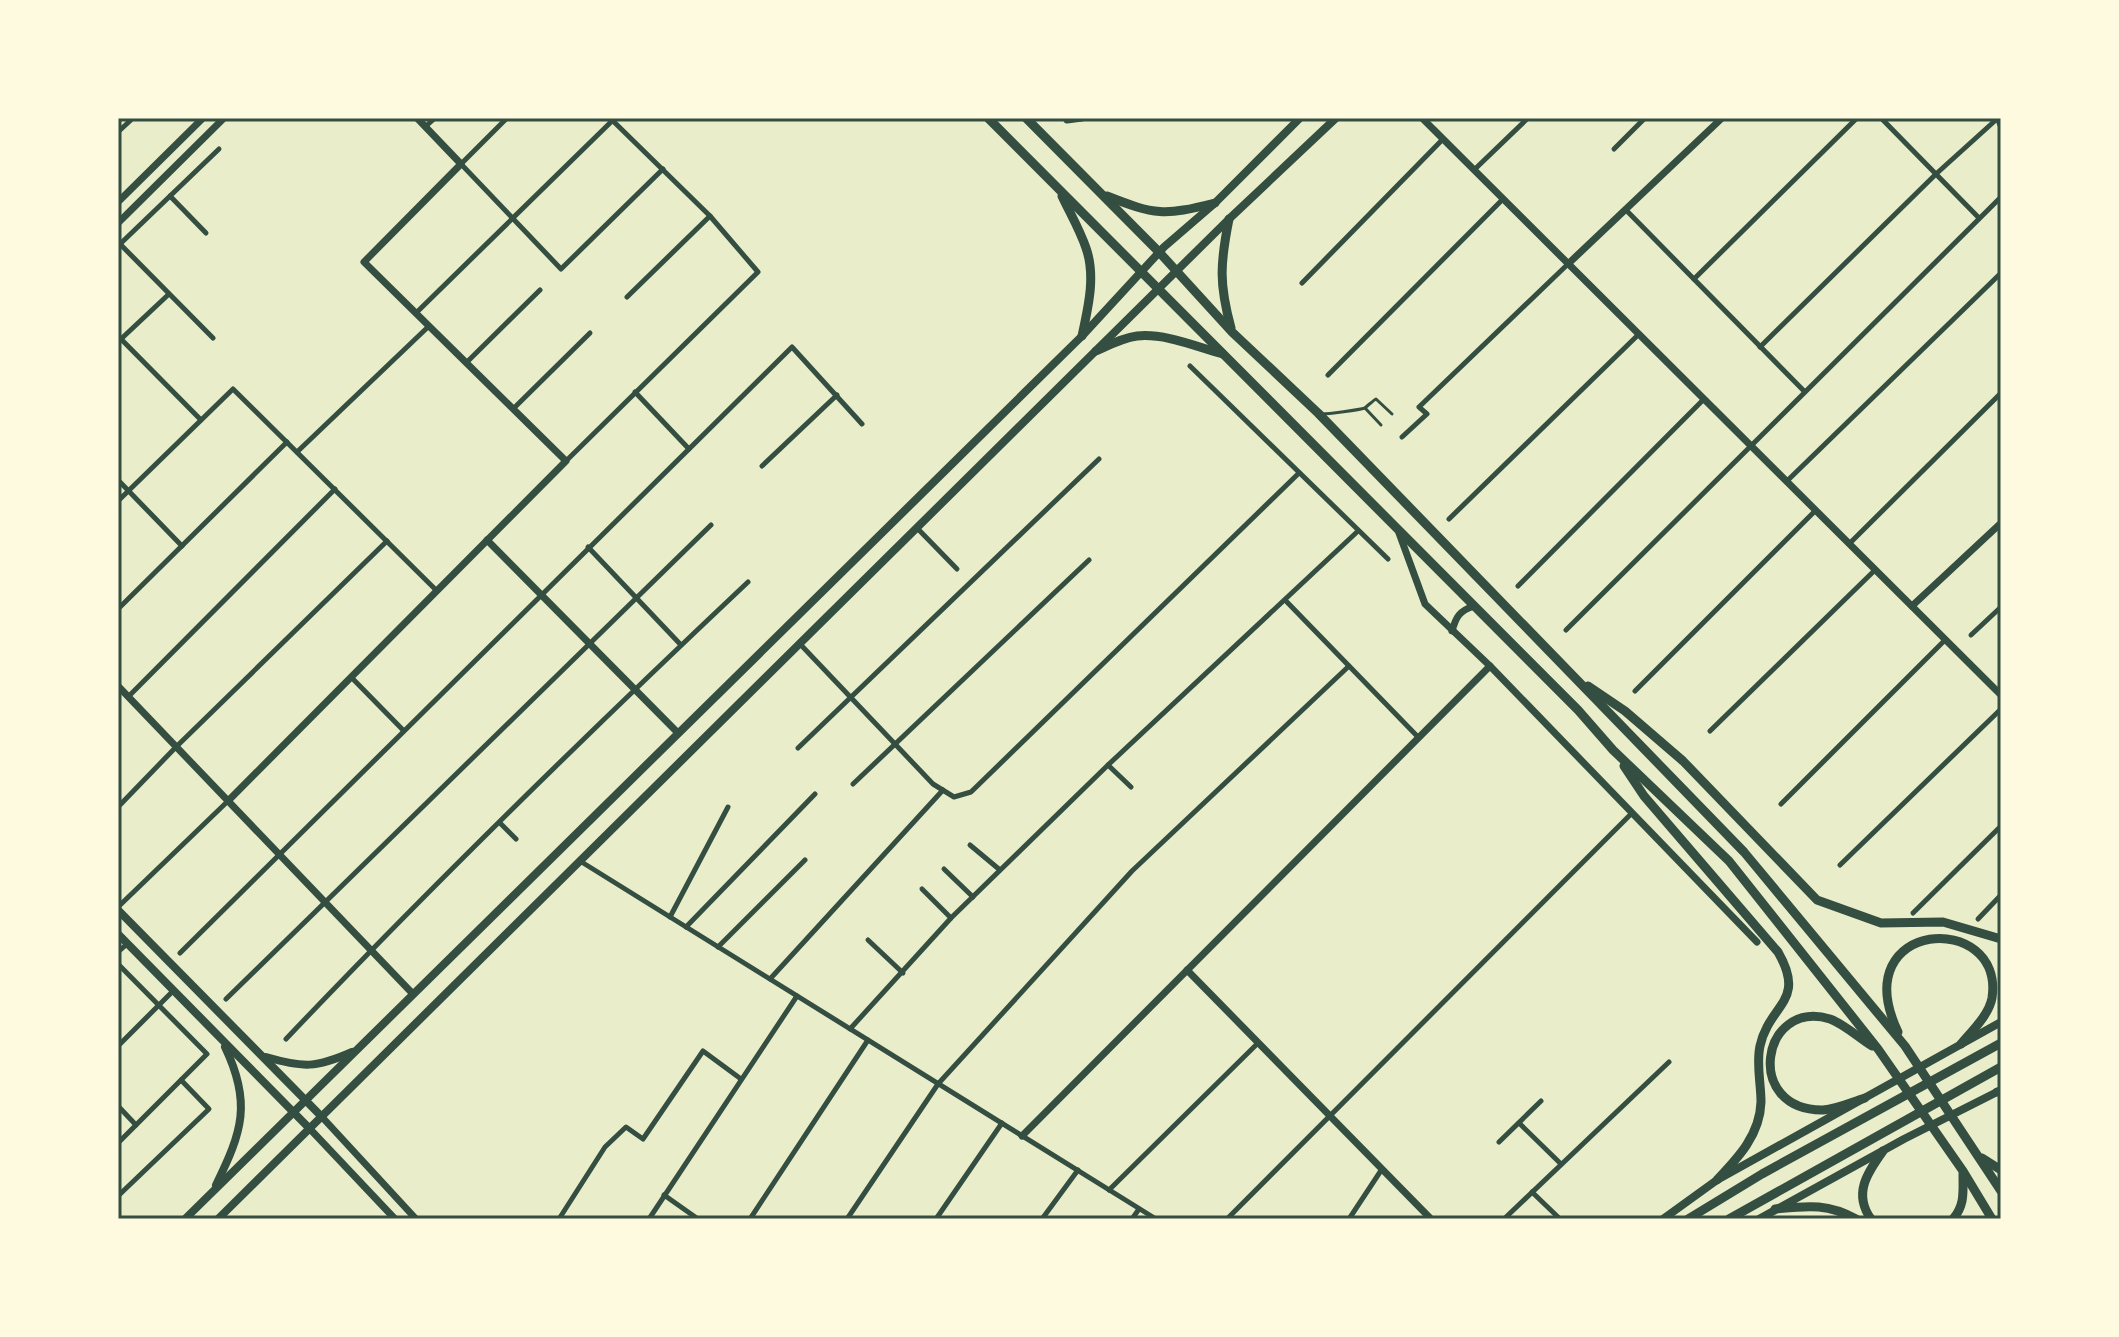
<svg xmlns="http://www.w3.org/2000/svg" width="2119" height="1337" font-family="'Public Sans',sans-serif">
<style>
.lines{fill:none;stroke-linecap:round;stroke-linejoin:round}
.service{stroke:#344e41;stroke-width:3}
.minor{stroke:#344e41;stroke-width:5}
.tertiary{stroke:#344e41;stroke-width:7}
.secondary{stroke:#344e41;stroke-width:8}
.trunk{stroke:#344e41;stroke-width:9}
.neatline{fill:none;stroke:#344e41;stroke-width:3}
</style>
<rect width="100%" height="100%" fill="#e9edc9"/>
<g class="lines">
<g class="service">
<polyline points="1365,408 1381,425"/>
<path d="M1322 414C1328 414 1359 410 1365 408 1366 407 1374 400 1376 399L1392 414"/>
</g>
<g class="minor">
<polyline points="507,118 461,164 561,269 663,169"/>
<polyline points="1881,118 1979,218"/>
<polyline points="425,127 435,118"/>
<polyline points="118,132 133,118"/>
<polyline points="1614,149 1645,118"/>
<polyline points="1474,170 1528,118"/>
<polyline points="170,196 206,233"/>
<polyline points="1625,209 1804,391"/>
<polyline points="120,244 213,338"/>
<polyline points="118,246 219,149"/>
<polyline points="1694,279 1857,118"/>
<polyline points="1302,283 1443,139"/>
<polyline points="627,297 710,216"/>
<polyline points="416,313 613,120"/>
<polyline points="118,336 201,420"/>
<polyline points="121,339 169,294"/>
<polyline points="1760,347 1936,174 1998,118"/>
<polyline points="466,363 540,290"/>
<polyline points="1190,366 1388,559"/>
<polyline points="1328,375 1503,199"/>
<polyline points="635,392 689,449"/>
<polyline points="513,409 590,333"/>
<polyline points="1402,437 1427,414 1419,407 1568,264"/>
<polyline points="297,452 429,326"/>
<polyline points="566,461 758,272 710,216 610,118"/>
<polyline points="762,466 837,395"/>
<polyline points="118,480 182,546"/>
<polyline points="1787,481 2001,273"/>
<polyline points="118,501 233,389 437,591"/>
<polyline points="1449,519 1639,334"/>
<polyline points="917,528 957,569"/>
<polyline points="1849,544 2001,393"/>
<polyline points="588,547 681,645"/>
<polyline points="1518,586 1704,399"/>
<polyline points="1285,600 1418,737"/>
<polyline points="118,609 287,442"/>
<polyline points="1566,630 2001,197"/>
<polyline points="1971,635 2001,607"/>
<polyline points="800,644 933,784 954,797 971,792 1299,473"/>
<polyline points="351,677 403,730"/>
<polyline points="1635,691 1816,510"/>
<polyline points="128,697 335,489"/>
<polyline points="1710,731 1875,570"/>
<polyline points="798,748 1099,459"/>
<polyline points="1108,765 1131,787"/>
<polyline points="853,784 1089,560"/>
<polyline points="1781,804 1945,640"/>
<polyline points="118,807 176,747 387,541"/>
<polyline points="500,823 516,839"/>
<polyline points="970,845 1000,870"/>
<polyline points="580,861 1156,1219"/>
<polyline points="1840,865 2001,709"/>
<polyline points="944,869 973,897"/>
<polyline points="922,889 951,918"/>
<polyline points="118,907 228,801"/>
<polyline points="1913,913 2001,826"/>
<polyline points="670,917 728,807"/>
<polyline points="1978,919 2001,895"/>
<polyline points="686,927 815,794"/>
<polyline points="868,940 903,973"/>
<polyline points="718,947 805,860"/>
<polyline points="118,952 127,944"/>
<polyline points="180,953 792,347 862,424"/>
<polyline points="118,964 207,1054 118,1143"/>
<polyline points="770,979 943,790"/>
<polyline points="226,999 711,525"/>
<polyline points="850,1029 951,918 1108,765 1358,531"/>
<path d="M286 1039C435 882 590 731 748 582"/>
<polyline points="118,1046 173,991"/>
<polyline points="118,1106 136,1125"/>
<polyline points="1519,1123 1561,1164"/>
<polyline points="1499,1142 1541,1101"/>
<polyline points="1109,1190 1258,1043"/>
<polyline points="1532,1192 1560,1219"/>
<polyline points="664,1195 698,1219"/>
<polyline points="118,1196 209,1109 181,1080"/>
<polyline points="559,1219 605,1147 626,1127 643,1139 703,1051 741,1079"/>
<polyline points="649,1219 797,996"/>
<polyline points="750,1219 868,1040"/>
<polyline points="847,1219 938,1084 1132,871 1349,666"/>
<polyline points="936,1219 1002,1123"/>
<polyline points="1042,1219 1078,1170"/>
<polyline points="1132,1219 1139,1209"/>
<polyline points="1227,1219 1632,813"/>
<polyline points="1349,1219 1382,1169"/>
<polyline points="1504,1219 1669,1062"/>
</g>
<g class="tertiary">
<polyline points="1422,118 2001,695"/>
<polyline points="1067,120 1082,118"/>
<polyline points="118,202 203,118"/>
<polyline points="118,223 224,118"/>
<polyline points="1568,264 1722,118"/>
<polyline points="1399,533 1425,604 1490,666 1757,942"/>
<polyline points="487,540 678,733"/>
<polyline points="1912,606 2001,523"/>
<path d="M1452 631C1456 617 1459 611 1474 606"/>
<polyline points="118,686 413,994"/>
<polyline points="228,801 566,461 364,262 461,164 417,118"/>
<polyline points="1187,970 1431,1219"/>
<polyline points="322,1117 416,1219"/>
<polyline points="310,1129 395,1219"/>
<polyline points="1022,1136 1490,666"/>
</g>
<g class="secondary">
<polyline points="1999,118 2001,124"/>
<polyline points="118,910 322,1117"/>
<polyline points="118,934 310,1129"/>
<path d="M266 1057C304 1068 316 1068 352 1052"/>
<path d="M216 1185C242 1132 252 1103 225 1047"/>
<polyline points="185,1219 1082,336 1164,247 1215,203 1300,118"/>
<polyline points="218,1219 1229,219 1336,118"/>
<polyline points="1663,1219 1717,1180 2001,1022"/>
<polyline points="1759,1219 1904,1139 2001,1090"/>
</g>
<g class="trunk">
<polyline points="988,118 1578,710 1613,750 1729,861 1878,1049 1963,1171 1992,1219"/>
<polyline points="1026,118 1159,252 1232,332 1318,413 1744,852 1905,1046 2001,1191"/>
<path d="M1062 196C1070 213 1080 230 1086 248 1096 276 1088 308 1082 336"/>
<path d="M1107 196C1155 215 1164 216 1215 203"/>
<path d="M1229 219C1220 264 1219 284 1231 328"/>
<path d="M1096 351C1109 345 1122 338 1137 336 1165 333 1197 347 1223 354"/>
<polyline points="1588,686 1625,711 1683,761 1817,900 1881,923 1943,922 2001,939"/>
<path d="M1624 766 1644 796 1778 952C1807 1002 1769 1004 1760 1046 1756 1064 1761 1083 1761 1102 1760 1135 1738 1158 1717 1180"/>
<path d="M1898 1032C1844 918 2005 910 1992 998 1989 1015 1971 1032 1961 1044"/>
<polyline points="1997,1092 2001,1091"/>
<path d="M1865 1098C1852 1102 1837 1109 1823 1110 1743 1111 1761 998 1830 1019 1844 1024 1859 1038 1872 1046"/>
<polyline points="1982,1158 2001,1170"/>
<path d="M1775 1209C1807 1206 1827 1203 1856 1219"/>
<polyline points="1688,1219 1762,1174 2001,1043"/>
<polyline points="1729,1219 2001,1067"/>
<path d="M1871 1219C1853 1194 1867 1173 1883 1151"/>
<path d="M1953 1219C1965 1205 1963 1192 1963 1174"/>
</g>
</g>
<rect width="2119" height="1337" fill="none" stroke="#fefae0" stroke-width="240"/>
<rect x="120" y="120" width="1879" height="1097" class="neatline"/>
</svg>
